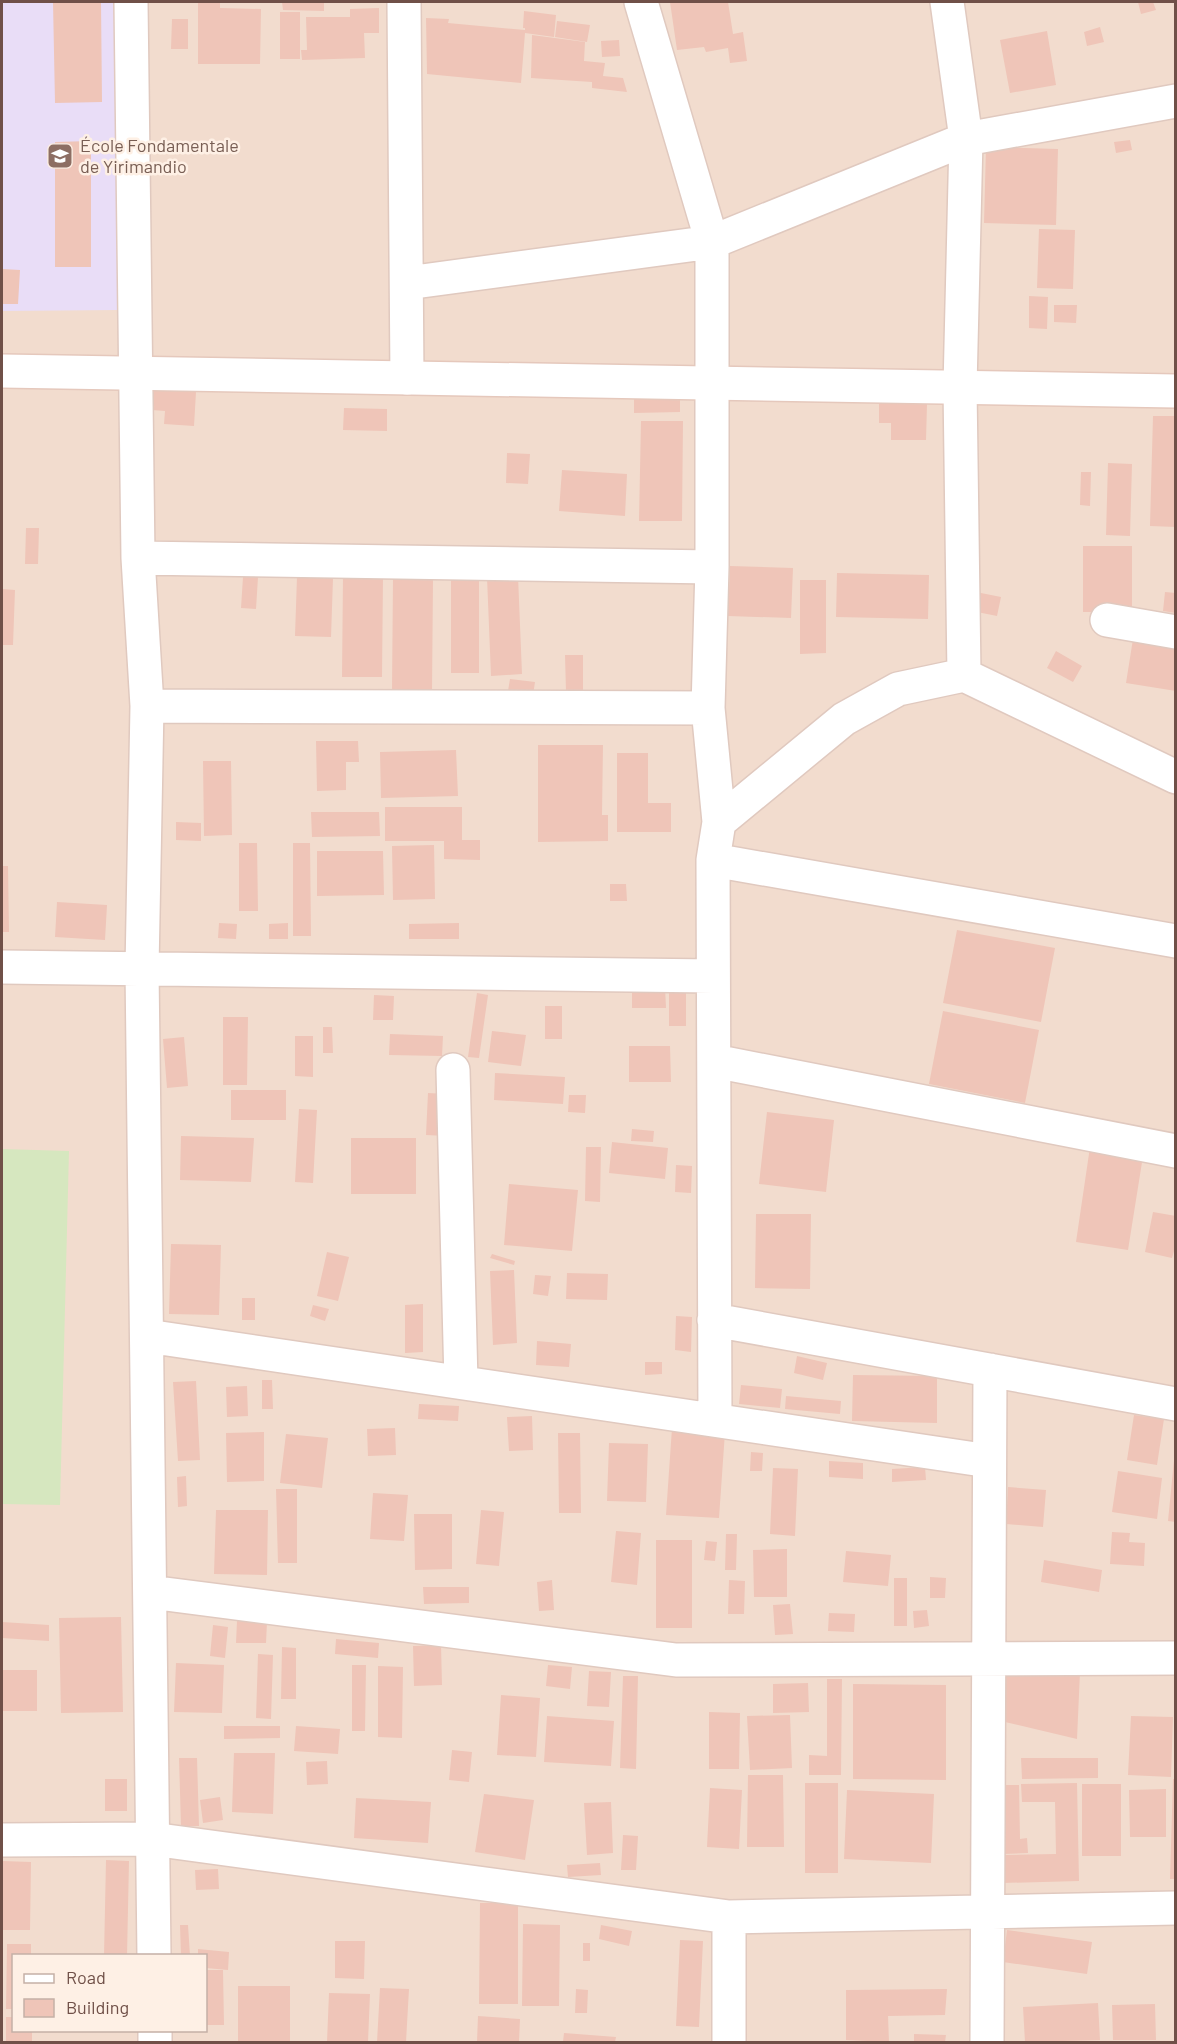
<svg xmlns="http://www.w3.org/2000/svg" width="1177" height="2044" viewBox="0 0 1177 2044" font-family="Barlow,sans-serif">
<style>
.residential{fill:#f2dcce;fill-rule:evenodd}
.education{fill:#e9ddf7}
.pitch{fill:#d6e7bf}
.building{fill:#efc5b8}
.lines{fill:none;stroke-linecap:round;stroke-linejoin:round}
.street-casing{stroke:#e0c9bf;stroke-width:36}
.secondary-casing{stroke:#e5c8bc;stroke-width:36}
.street{stroke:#fff;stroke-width:33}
.secondary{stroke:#fff;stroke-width:33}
.labels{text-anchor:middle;stroke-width:5;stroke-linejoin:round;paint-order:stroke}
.education-label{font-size:18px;fill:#785e54;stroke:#fef0e5;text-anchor:start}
</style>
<rect width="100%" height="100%" fill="#fbecdf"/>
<!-- residential -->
<path class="residential" d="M2,2H1175V2042H2ZM14,1956H206V2030H14Z"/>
<!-- education -->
<path class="education" d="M2,2H117L119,310L2,311Z"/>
<!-- pitch -->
<path class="pitch" d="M2,1149L69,1151L60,1505L2,1504Z"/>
<!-- building -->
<path class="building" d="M53,2H101L102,102L55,103Z
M198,2H220V8L261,9L260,64H198Z
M282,2H324V11L283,10Z
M670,2H728L733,34L743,32L747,61L730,63L728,48L706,52L704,47L677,50Z
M1138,2H1153L1156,10L1141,14Z
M379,8V33H364L365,58L302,60L301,50H307L306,17H350V9Z
M524,11L556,15L554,37L525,33L521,83L427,74L426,18L449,19L448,23L525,30V28H523Z
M280,12H300V59H280Z
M172,19H188V49H171Z
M557,21L590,25L587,42L555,37Z
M1100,27L1104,42L1087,46L1084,32Z
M1047,31L1056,85L1010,93L1000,40Z
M532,35L585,42L584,61L605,63L603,76L623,78L627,92L592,88V82L531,78Z
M619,40L620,56L602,57L601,41Z
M1130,140L1132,150L1116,153L1114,142Z
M91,141V267H55V142Z
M986,147L1058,149L1056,225L984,223Z
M1039,229L1075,230L1073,289L1037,288Z
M2,269L20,270L18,304H2Z
M1029,296L1048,297L1047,329L1029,328Z
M1054,305H1077L1076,323L1054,322Z
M154,389L196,392L194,426L164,424L165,411L152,410Z
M680,398V412L634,413V399Z
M879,403L927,404L926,440H891V423H879Z
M344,408L387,409V431L343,430Z
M1153,416H1176V527L1150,526Z
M641,421H683L682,521H639Z
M507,453L530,454L528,484L506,483Z
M1108,463L1132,464L1130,536L1106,535Z
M562,470L627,474L625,516L559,511Z
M1081,472H1091L1090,506L1080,505Z
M26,528H39L38,564H25Z
M1083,546H1132V612H1083Z
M730,566L793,568L791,618L728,616Z
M837,573L929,575L928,619L836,617Z
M343,576H383L382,677H342Z
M518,576L522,674L491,676L487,577Z
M243,577H258L256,609L241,608Z
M297,577L333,578L331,637L295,636Z
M393,579H433L432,691H392Z
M451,580H479V673H451Z
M800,580H826V653L800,654Z
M2,589L15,590L13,645H2Z
M976,592L1001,597L997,616L972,611Z
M1165,592L1176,593V613L1163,611Z
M1133,639L1176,647V691L1126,683Z
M1056,651L1082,666L1073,682L1047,668Z
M565,655H583V692H566Z
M510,679L535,682L533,695L508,691Z
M316,741H358L359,762H346V790L317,791Z
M538,745H603L602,815H608V841L538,842Z
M456,750L458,796L381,798L380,752Z
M617,753H648V803H671V832H617Z
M203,761H231L232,835L204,836Z
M385,807H462V840H480V860L444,859V841H385Z
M311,812H379L380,836L312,837Z
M176,822L201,823V841L176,840Z
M239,843H257L258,911H239Z
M293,843H310L311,936H293Z
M434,845L435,899L393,900L392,846Z
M317,851H383L384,895L317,896Z
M2,866H8L9,932H2Z
M610,884H626L627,901H610Z
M57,902L107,905L105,940L55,937Z
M219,923L237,924L236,939L218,938Z
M288,923V939H269V924Z
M459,923V939H409V924Z
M957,930L1055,948L1041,1022L943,1003Z
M669,986H686V1026H669Z
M632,987H665L666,1008H632Z
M477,993L488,995L479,1058L468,1057Z
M374,995L394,996L393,1020H373Z
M545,1006H562V1039H545Z
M943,1011L1039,1030L1025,1103L929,1084Z
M223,1017H248L247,1085H223Z
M323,1027H332L333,1053H323Z
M492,1031L526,1035L521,1066L488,1062Z
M390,1034L443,1036L442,1056L389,1055Z
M295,1036H313V1077L295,1076Z
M184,1037L188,1086L167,1088L163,1039Z
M629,1046H670L671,1082H629Z
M495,1073L565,1077L563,1104L494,1100Z
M231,1090H286V1120H231Z
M428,1093L448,1094L446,1136L426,1135Z
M569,1095H586L585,1113L568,1112Z
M299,1109L317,1110L313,1183L295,1182Z
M767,1112L834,1120L826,1192L759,1184Z
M632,1129L654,1131L653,1142L631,1141Z
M181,1136L254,1138L251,1182L180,1180Z
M351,1138H416V1194H351Z
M612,1142L668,1148L665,1179L609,1173Z
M586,1147H601L600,1202L585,1201Z
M1090,1147L1143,1156L1128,1250L1076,1242Z
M676,1165L692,1166L691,1193L675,1192Z
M509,1184L578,1190L572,1251L504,1245Z
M1153,1212L1176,1216V1244L1172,1258L1145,1252Z
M756,1214H811L810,1289L755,1288Z
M171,1244L221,1245L219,1315L169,1314Z
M327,1252L349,1257L338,1301L317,1296Z
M492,1254L515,1261L514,1265L490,1258Z
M514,1270L517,1343L493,1345L490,1271Z
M567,1273L608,1274L607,1300L566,1299Z
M535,1275L551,1276L548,1296L533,1294Z
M242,1298H255V1320H242Z
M423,1304V1352L405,1353V1305Z
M313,1305L329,1309L325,1321L310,1316Z
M676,1316L692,1317L691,1352L675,1350Z
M537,1341L571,1344L569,1367L536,1365Z
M797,1356L827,1363L823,1380L794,1373Z
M645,1362H662V1374L645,1375Z
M853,1375L937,1376V1423L852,1421Z
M262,1380H272L273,1409H262Z
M196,1381L200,1460L178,1461L173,1382Z
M741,1385L782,1389L780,1408L739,1404Z
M247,1386L248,1416L227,1417L226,1387Z
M786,1396L841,1401L840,1414L785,1409Z
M419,1404L459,1406L458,1421L418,1419Z
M1134,1415L1164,1419L1157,1465L1127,1460Z
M532,1416L533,1450L509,1451L507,1417Z
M395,1428L396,1455L368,1456L367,1429Z
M672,1428L725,1432L719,1518L666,1515Z
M264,1432V1481L227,1482L226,1433Z
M558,1433H580L581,1513H559Z
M286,1434L328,1438L322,1488L280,1483Z
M609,1443L648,1444L646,1502L607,1501Z
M751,1452L763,1453L762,1471H750Z
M1174,1460H1176V1522L1168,1521Z
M829,1461L863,1463V1479L829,1477Z
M925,1467L926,1480L892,1482V1469Z
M773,1468L798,1469L795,1536L770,1534Z
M1118,1471L1162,1478L1157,1519L1112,1512Z
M186,1476L187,1506L178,1507L177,1477Z
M1008,1487L1046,1490L1043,1527L1006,1524Z
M276,1489H297V1563H278Z
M373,1493L408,1495L404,1541L370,1539Z
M216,1510H268L267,1575L214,1574Z
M481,1510L504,1512L499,1566L476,1564Z
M414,1514H452V1569L415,1570Z
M616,1531L641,1533L637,1585L611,1582Z
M1112,1532L1130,1533L1129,1542L1145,1543L1144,1566L1110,1564Z
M726,1534H737L736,1570H725Z
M656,1540H692V1628H656Z
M706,1541L717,1542L715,1561L704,1560Z
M787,1549V1597H754L753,1550Z
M846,1551L891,1555L888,1586L843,1582Z
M1044,1560L1102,1570L1099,1592L1041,1582Z
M930,1577L946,1578L945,1598H930Z
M894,1578H907V1626H894Z
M552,1580L554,1610L539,1611L537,1582Z
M729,1580L745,1581L744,1614H728Z
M423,1587H469V1603L424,1604Z
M790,1604L793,1634L775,1635L773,1605Z
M927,1610L929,1626L914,1628L913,1611Z
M829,1613L855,1614L854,1632L828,1631Z
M121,1617L123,1712L61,1713L59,1618Z
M237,1621L267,1622L266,1643H236Z
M2,1622L49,1625V1641L2,1638Z
M213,1625L228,1627L225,1658L210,1656Z
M336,1639L379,1643L378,1658L335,1654Z
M441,1645L442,1685L414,1686L413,1646Z
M282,1647L296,1648V1699H281Z
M258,1654L273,1655L271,1719L256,1718Z
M176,1663L224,1665L222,1713L174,1712Z
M352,1665H366L365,1731H352Z
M548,1665L572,1667L570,1689L546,1686Z
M1006,1665L1080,1672L1077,1739L1005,1722Z
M378,1666L403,1667L402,1738L378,1737Z
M2,1670H37V1711H2Z
M589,1671L611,1672L609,1707L587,1706Z
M623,1676H638L636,1769L620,1768Z
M827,1679H842L841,1775H809V1755L827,1756Z
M808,1683L809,1712L773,1713V1684Z
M853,1684L946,1685V1780L853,1779Z
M501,1695L540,1698L536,1757L497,1755Z
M709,1712L740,1713L739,1769H709Z
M790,1715L792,1768L750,1770L747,1716Z
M547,1716L614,1721L611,1766L544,1762Z
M1131,1716L1173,1717L1171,1777L1128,1775Z
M224,1726H280V1738L224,1739Z
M296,1726L340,1729L338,1754L294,1751Z
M452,1750L472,1752L469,1782L449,1780Z
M234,1753H275L273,1814L232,1812Z
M179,1758H197L199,1826H181Z
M1021,1758H1098V1778L1022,1779Z
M327,1761L328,1784L307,1785L306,1762Z
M748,1775H783L784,1847H747Z
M105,1779H127V1811H105Z
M1173,1779H1176V1879H1170Z
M805,1783H838V1873H805Z
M1077,1783L1079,1881L1002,1883L1001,1855L1056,1854L1055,1802H1022L1021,1784Z
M1082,1784H1121V1856H1082Z
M1002,1785H1019L1020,1839L1027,1838L1028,1853L1003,1854Z
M710,1788L742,1790L739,1849L707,1847Z
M1166,1789V1837H1130L1129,1790Z
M847,1790L934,1794L931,1863L844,1859Z
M484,1794L534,1800L525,1860L475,1852Z
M220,1797L223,1820L203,1823L200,1800Z
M356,1798L431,1802L428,1843L354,1838Z
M611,1802L613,1853L587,1855L584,1803Z
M623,1835L638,1836L636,1870H621Z
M106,1860L129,1861L127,1956H104Z
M2,1861L31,1862L30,1930H2Z
M600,1863L601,1875L568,1877L567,1865Z
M218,1869L219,1889L196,1890L195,1870Z
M480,1903H518V2004H479Z
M523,1924L560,1925L559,2006H522Z
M180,1925H188L190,1956H181Z
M601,1925L632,1931L629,1946L599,1939Z
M1007,1930L1092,1942L1087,1974L1003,1962Z
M680,1940L703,1941L699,2027L676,2026Z
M335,1941H365L364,1979L335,1978Z
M583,1943H590V1961H583Z
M7,1944H31V1956H14V2009H6Z
M198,1949L229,1952L228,1970L206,1968V1956H198Z
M206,1970H223L224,2025H206Z
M238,1986H290V2042H238Z
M380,1988L409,1989L406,2042H377Z
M576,1989L588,1990L587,2013H575Z
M947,1989L945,2015L888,2016L889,2042L846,2040V1990Z
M329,1993L370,1994L368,2042H327Z
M1098,2003L1100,2040L1025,2042L1023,2007Z
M1155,2004L1156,2040H1113L1112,2005Z
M478,2016L520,2019L519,2042H477Z
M6,2017H14V2030H32V2042H6Z
M564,2033L616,2037L615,2042H563Z
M914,2034L946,2035L945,2042H914Z"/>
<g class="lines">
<!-- street casing -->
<g class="street-casing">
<path id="street" d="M131,2L138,558L147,706L142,969L154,1956
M404,2L407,378
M641,2L712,242V567L708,708L719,822L713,860L715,1420
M947,2L966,139L960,387L964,675
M407,283L712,242L966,139L1176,101
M138,558L712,567
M1107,620L1176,632
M147,706L708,708
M719,822L844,719L898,689L964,675L1176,777
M713,860L1176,941
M2,967L713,976
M714,1061L1176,1151
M453,1070L461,1382
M714,1320L1176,1404
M147,1336L989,1461
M150,1592L676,1660L1176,1658
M2,1840L152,1839L729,1917L1176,1908
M155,2030V2042
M729,2042V1917
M987,2042L990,1370"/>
</g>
<!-- secondary casing -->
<g class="secondary-casing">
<path id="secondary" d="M2,371L1176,391"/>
</g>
<!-- street -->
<use href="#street" class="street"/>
<!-- secondary -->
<use href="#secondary" class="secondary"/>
</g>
<!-- icons -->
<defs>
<g id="school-square" transform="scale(1.35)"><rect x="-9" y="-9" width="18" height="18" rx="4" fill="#8d6e63" stroke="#fef0e5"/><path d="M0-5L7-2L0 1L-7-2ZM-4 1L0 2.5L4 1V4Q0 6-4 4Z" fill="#fff"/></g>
</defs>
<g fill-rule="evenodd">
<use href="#school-square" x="60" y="156"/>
</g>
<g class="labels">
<!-- education labels -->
<g class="education-label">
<text x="80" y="152">École Fondamentale<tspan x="80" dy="21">de Yirimandio</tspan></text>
</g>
</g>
<!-- border -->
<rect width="1177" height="2044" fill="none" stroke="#705048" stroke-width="6"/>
<!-- legend -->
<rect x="12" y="1954" width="195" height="78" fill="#fef0e5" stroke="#c5b0a6" stroke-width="1.5"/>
<rect x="24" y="1974" width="30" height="9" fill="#ffffff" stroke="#c5b0a6" stroke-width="1.5"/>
<text x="66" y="1984" font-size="18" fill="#705048">Road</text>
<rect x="24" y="1999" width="30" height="18" fill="#efc5b8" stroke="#c5b0a6" stroke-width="1.5"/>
<text x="66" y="2014" font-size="18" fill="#705048">Building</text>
</svg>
